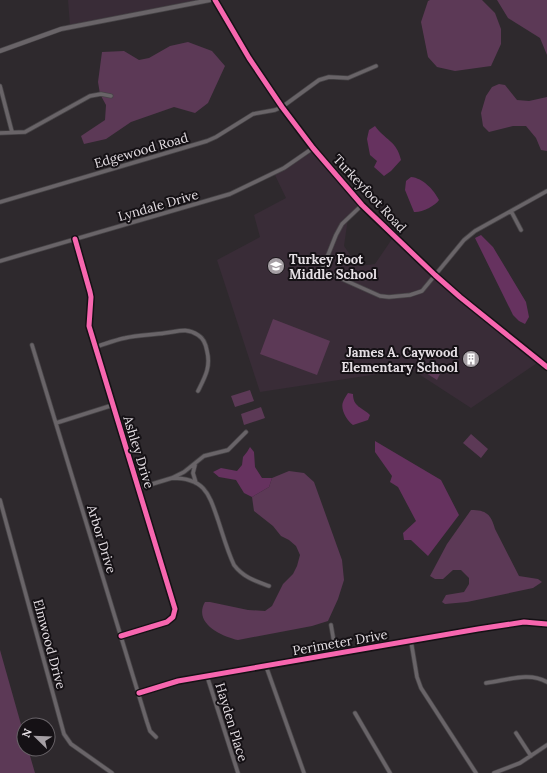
<svg xmlns="http://www.w3.org/2000/svg" width="547" height="773" viewBox="0 0 547 773" font-family="Lora,serif">
<style>
.built{fill:#392c37}
.green{fill:#5c3956}
.water{fill:#66325f}
.lines{fill:none;stroke-linecap:round;stroke-linejoin:round}
.minor-casing{stroke:#474447;stroke-width:5}
.tertiary-casing{stroke:#474447;stroke-width:5.5}
.secondary-casing{stroke:#474447;stroke-width:6}
.minor{stroke:#696468;stroke-width:3.5}
.tertiary{stroke:#696468;stroke-width:4}
.secondary{stroke:#696468;stroke-width:4.5}
.cycleway-casing{stroke:#151115;stroke-width:8}
.cycleway{stroke:#f766af;stroke-width:5}
.labels{text-anchor:middle;stroke-width:4;stroke-linejoin:round;paint-order:stroke}
.street-label{font-size:13px;fill:#e5dfe4;stroke:#151115}
.poi-label{font-size:13px;font-weight:bold;fill:#e5dfe4;stroke:#151115;text-anchor:start}
</style>
<rect width="100%" height="100%" fill="#2e292d"/>
<!-- built -->
<path class="built" d="M68,0H210L70,26Z
M313,148L362,205L348,218L344,246L358,266L375,264L394,236L435,275L540,361L471,408L411,369L260,392L217,260L260,237L254,215L286,198L274,173Z"/>
<!-- green -->
<path class="green" d="M430,0H482L495,13L501,29V44L491,66L455,71L437,67L428,57L421,22L428,1Z
M497,0H547V55L540,38L508,18Z
M188,42L212,51L225,66L208,103L195,113L174,107L131,122L106,139L84,144L81,136L105,120L106,105L100,94L98,82L102,52L124,51L139,60L149,58L170,46Z
M499,84L505,85L517,100L529,101L547,97V151L541,150L536,138L526,126H513L489,132L483,126L481,113L486,96L492,87Z
M273,319L330,341L317,375L260,354Z
M429,366H433L441,372L437,380L426,373Z
M250,390L254,401L235,407L231,396Z
M261,407L265,418L244,425L241,414Z
M471,434L488,449L481,458L463,443Z
M289,471L304,473L314,482L342,560L344,580L338,599L328,621L312,626L238,640C221,636 193,623 205,602H210L248,610L265,611L272,606L283,584L293,574L297,566L300,555L296,546L289,540L281,536L273,526L254,511L252,497L269,487L272,478Z
M471,510C486,510 491,514 495,529L519,576L538,579L542,582L533,588L467,602L445,604L442,602L446,595L464,592L469,584V578L461,570H453L443,579H435L430,576L447,544Z
M0,650L24,735V749H28L35,773H0Z"/>
<!-- water -->
<path class="water" d="M375,126C385,140 397,141 401,160L391,171L384,176L374,167L377,161L370,155L367,139L369,130Z
M411,177C423,178 434,190 439,200C435,206 421,213 414,212L405,190L406,181Z
M481,235L493,247L526,302L529,317L525,324L519,321L513,315L475,238Z
M348,393L353,394C353,407 362,407 370,415L368,420L353,425C347,421 340,409 343,402C344,399 346,396 348,393Z
M375,441L441,480L459,515L428,556L411,540H404L403,533L416,521L398,487L390,482L392,476L375,452Z
M250,447L254,452L255,467L262,478H272L269,487L252,497L244,493L236,480L219,477L213,472L221,468L237,471L242,465L243,457L247,452Z"/>
<g class="lines">
<!-- minor casing -->
<g class="minor-casing">
<path id="minor" d="M0,86L12,132
M0,133L25,132L90,96L101,94L111,96
M0,202L207,141L216,137L253,114L275,110L282,107L319,80L329,77L348,78L376,66
M362,205L342,224L336,235L322,270L380,296L389,297L410,295L422,291L464,240L475,231L547,191
M511,211L521,230
M75,239L90,292L91,297L89,326L175,609L173,617L167,622L121,636
M0,261L230,194L284,168L313,148
M32,345L147,722L150,731L156,737
M95,347C105,344 115,340 125,338C138,335 152,335 165,333C177,332 186,327 198,335C203,338 206,345 207,351C211,367 205,377 198,391
M56,423L113,405
M195,465L193,473L196,483
M172,478C205,478 209,494 218,520C223,535 227,550 234,565C243,577 255,581 269,586
M139,488L172,478L184,472L204,456L228,450L246,432
M0,500L64,734L71,744L112,773
M331,625L336,654
M411,641L417,677L421,688L476,773
M266,666L304,773
M207,676L238,773
M486,683C505,681 529,671 547,682
M139,693L178,681L478,629L524,622L547,624
M355,713L390,773
M516,733L531,756
M494,773L520,763L547,745"/>
</g>
<!-- tertiary casing -->
<g class="tertiary-casing">
<path id="tertiary" d="M0,51L61,29L210,0"/>
</g>
<!-- secondary casing -->
<g class="secondary-casing">
<path id="secondary" d="M215,0L249,58L282,107L313,148L362,205L435,275L460,297L547,367"/>
</g>
<!-- minor -->
<use href="#minor" class="minor"/>
<!-- tertiary -->
<use href="#tertiary" class="tertiary"/>
<!-- secondary -->
<use href="#secondary" class="secondary"/>
<!-- cycleway casing -->
<g class="cycleway-casing">
<path id="cycleway" d="M215,0L249,58L282,107L313,148L362,205L435,275L460,297L547,367
M75,239L90,292L91,297L89,326L175,609L173,617L167,622L121,636
M139,693L178,681L478,629L524,622L547,624"/>
</g>
<!-- cycleway -->
<use href="#cycleway" class="cycleway"/>
</g>
<!-- icons -->
<defs>
<g id="school-disc" transform="scale(0.9)"><circle r="9.5" fill="#a59fa4" stroke="#151115"/><path d="M0-5L7-2L0 1L-7-2ZM-4 1L0 2.5L4 1V4Q0 6-4 4Z" fill="#fff"/></g>
<g id="building-disc" transform="scale(0.9)"><circle r="9.5" fill="#a59fa4" stroke="#151115"/><path d="M-4-6H4V6H1V3H-1V6H-4ZM-2.5-4.3h1.7v1.8h-1.7ZM.8-4.3h1.7v1.8H.8ZM-2.5-1h1.7V.8h-1.7ZM.8-1h1.7V.8H.8Z" fill="#fff"/></g>
</defs>
<g fill-rule="evenodd">
<use href="#school-disc" x="276" y="266"/>
<use href="#building-disc" x="471" y="359"/>
</g>
<g class="labels">
<!-- street labels -->
<g class="street-label">
<text transform="translate(141 150) rotate(-16)" y="5">Edgewood Road</text>
<text transform="translate(370 193) rotate(47)" y="5">Turkeyfoot Road</text>
<text transform="translate(158 205) rotate(-16)" y="5">Lyndale Drive</text>
<text transform="translate(139 452) rotate(73)" y="5">Ashley Drive</text>
<text transform="translate(102 539) rotate(73)" y="5">Arbor Drive</text>
<text transform="translate(340 642) rotate(-10)" y="5">Perimeter Drive</text>
<text transform="translate(50 644) rotate(75)" y="5">Elmwood Drive</text>
<text transform="translate(232 722) rotate(73)" y="5">Hayden Place</text>
</g>
<!-- poi labels -->
<g class="poi-label">
<text x="289" y="264">Turkey Foot<tspan x="289" dy="15">Middle School</tspan></text>
<text x="458" y="357" text-anchor="end">James A. Caywood<tspan x="458" dy="15">Elementary School</tspan></text>
</g>
</g>
<!-- north arrow -->
<g transform="translate(36 737) rotate(293)"><circle r="19" fill="#151115" stroke="#686368"/>
<path d="M0-3L7 15L0 10L-7 15Z" fill="#a59fa4"/>
<text y="-6" font-size="11" font-weight="bold" text-anchor="middle" fill="#e5dfe4">N</text>
</g>
</svg>
